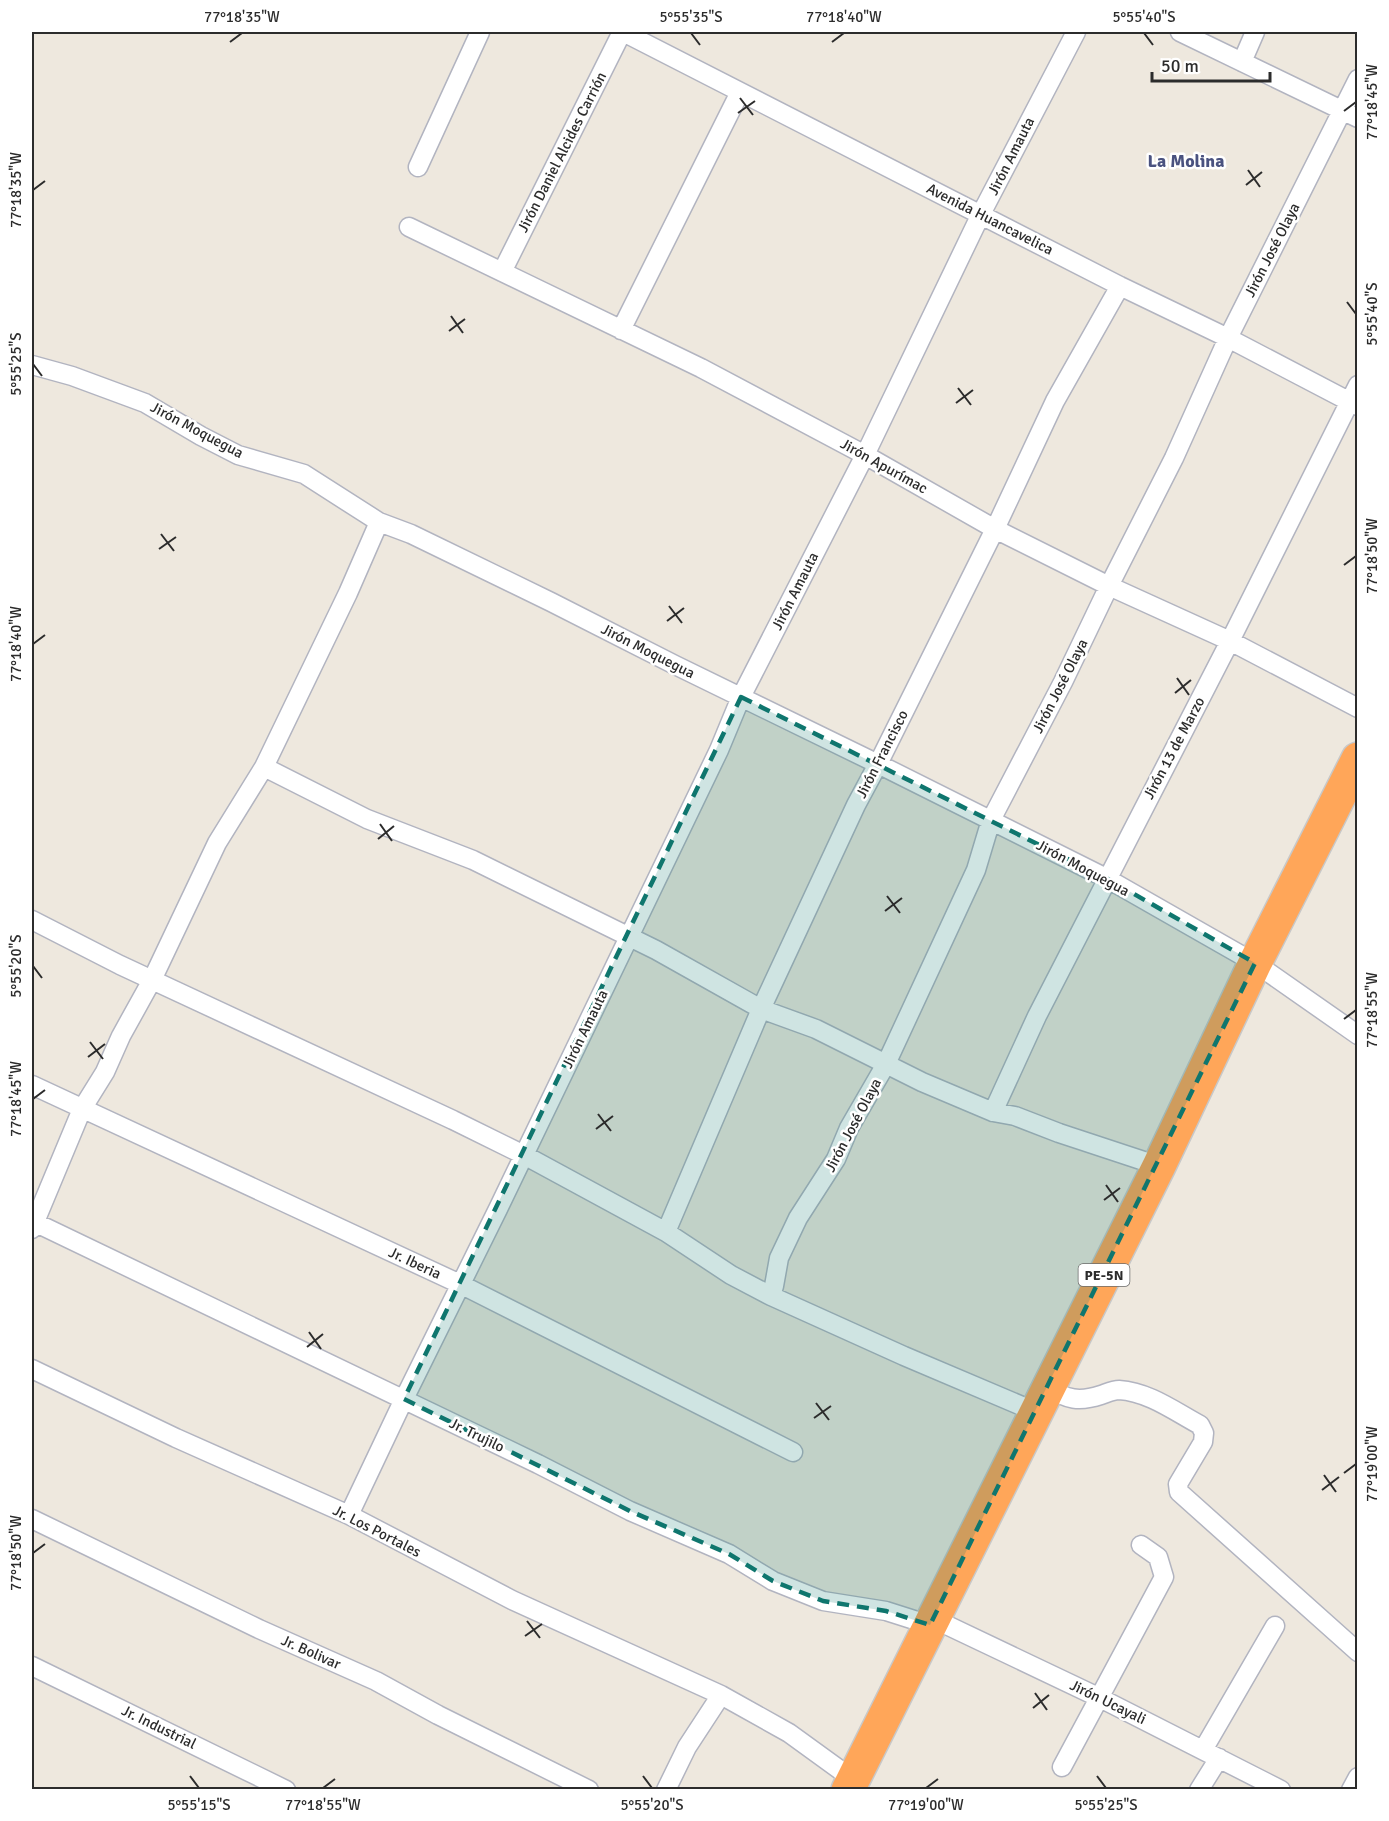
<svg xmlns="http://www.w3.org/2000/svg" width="1389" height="1821" viewBox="0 0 1389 1821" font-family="Signika,sans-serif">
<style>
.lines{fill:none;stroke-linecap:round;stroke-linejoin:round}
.street-casing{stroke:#b2b4c0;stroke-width:21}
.highway-casing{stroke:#c8c8c8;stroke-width:36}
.street{stroke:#fff;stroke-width:18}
.highway{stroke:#ffa659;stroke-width:33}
.marked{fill:#0f766e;fill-opacity:0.2;stroke:#0f766e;stroke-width:4.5;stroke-dasharray:12 8;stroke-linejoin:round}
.ticks{fill:none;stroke:#2c2c2c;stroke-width:2}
.labels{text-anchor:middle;stroke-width:5;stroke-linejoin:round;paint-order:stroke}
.shield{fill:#fff;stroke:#6b6b6b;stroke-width:1.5}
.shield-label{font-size:14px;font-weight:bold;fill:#2c2c2c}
.street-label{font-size:15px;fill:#2c2c2c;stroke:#fff}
.quarter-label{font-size:18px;font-weight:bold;fill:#4a527f;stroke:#fff}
.neatline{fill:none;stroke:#2c2c2c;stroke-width:2}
.ticks-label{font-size:15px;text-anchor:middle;fill:#2c2c2c}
</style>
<rect width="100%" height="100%" fill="#eee8de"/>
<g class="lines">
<!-- street casing -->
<g class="street-casing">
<path id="street" d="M623,32L1120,286L1228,338L1358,406
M1180,32L1358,118
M1242,62L1255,32
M418,167L480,32
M409,227L701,368L865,455L995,529L1109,586L1230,641L1358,708
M502,272L622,32
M621,330L740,92
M32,365L72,376L145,403L201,436L238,455L304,474L379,522L411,534L551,602L675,665L878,764L1106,878L1255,963L1358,1035
M379,522L348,593L264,767L367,819L473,860L656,950L761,1009L816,1029L922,1082L993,1112L1015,1116L1059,1133L1159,1166
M32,920L120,965L453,1120L524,1155L666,1232L731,1275L771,1296L904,1356L1036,1412
M32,1085L460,1284L793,1452
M993,1112L1037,1016L1230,641L1358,385
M32,1221L538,1464L630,1511L729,1554L773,1581L823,1601L886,1611L930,1625
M32,1229L82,1109L105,1072L121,1036L152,980L217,843L264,767
M666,1232L761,1009L856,805L878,764L995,529L1055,401L1120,286
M771,1296L774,1286L779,1258L798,1218L836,1159L849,1128L886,1064L976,870L991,820L1063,682L1109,586L1174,458L1228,338L1358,79
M32,1369L176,1438L349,1515L512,1600L721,1695L789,1733L858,1783
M1048,1387C1066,1400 1080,1402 1101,1395C1107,1393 1113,1390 1119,1390C1149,1392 1174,1411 1200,1425L1204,1433L1203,1442L1178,1484L1179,1492L1358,1652
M349,1515L404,1399L498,1209L719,750L741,697L865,455L981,214L1076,32
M32,1519L259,1629L376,1681L438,1715L589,1790
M934,1619L1100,1698L1281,1790
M32,1666L286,1790
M1203,1750L1275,1626
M1062,1767L1164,1577L1158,1557L1141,1545
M666,1790L687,1747L721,1695
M1199,1790L1219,1758
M1351,1790L1358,1777"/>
</g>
<!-- highway casing -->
<g class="highway-casing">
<path id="highway" d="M848,1790L1159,1166L1255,963L1358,759"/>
</g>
<!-- street -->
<use href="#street" class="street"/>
<!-- highway -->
<use href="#highway" class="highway"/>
</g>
<!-- marked area -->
<path class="marked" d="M741,697L1106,878L1255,963L930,1625L886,1611L823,1601L773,1581L729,1554L630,1511L404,1399Z"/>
<!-- ticks -->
<path class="ticks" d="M691,33L700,45M1144,33L1153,45M230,42L242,33M832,42L844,33M740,98L753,115M1344,111L1356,102M738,113L755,101M1248,170L1260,187M1246,185L1262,172M33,190L45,181M1347,302L1356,314M451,316L463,333M449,331L465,319M33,364L42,376M958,388L971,405M956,403L973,390M161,534L174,551M159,549L176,537M1344,565L1356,556M669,606L682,623M667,621L684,608M33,644L45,635M1177,678L1189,695M1175,693L1191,680M380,824L392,841M378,839L394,826M887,896L900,913M885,911L902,898M33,966L42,978M1344,1019L1356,1010M90,1042L103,1059M88,1057L105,1044M33,1099L45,1090M598,1114L611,1131M596,1129L613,1116M1106,1185L1118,1202M1104,1200L1120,1188M309,1332L321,1349M307,1347L323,1334M816,1403L829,1420M814,1418L831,1406M1344,1473L1356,1464M1324,1475L1336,1492M1322,1490L1339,1477M33,1553L45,1544M527,1621L540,1638M525,1636L542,1624M1035,1693L1047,1710M1033,1708L1049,1695M190,1776L199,1788M643,1776L652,1788M1097,1776L1106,1788M323,1788L335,1779M926,1788L938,1779"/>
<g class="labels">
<!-- shield labels -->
<rect class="shield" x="1078.5" y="1264" width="51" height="22" rx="4.5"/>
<g class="shield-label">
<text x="1104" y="1280">PE-5N</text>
</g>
<!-- street labels -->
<g class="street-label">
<text transform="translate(562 152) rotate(-63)" y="5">Jirón Daniel Alcides Carrión</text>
<text transform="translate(1011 156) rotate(-63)" y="5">Jirón Amauta</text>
<text transform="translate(990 219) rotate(27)" y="5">Avenida Huancavelica</text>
<text transform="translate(1272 250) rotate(-63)" y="5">Jirón José Olaya</text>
<text transform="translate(197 430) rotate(28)" y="5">Jirón Moquegua</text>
<text transform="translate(884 466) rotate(29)" y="5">Jirón Apurímac</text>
<text transform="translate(795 591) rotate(-63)" y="5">Jirón Amauta</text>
<text transform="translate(648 651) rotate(27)" y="5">Jirón Moquegua</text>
<text transform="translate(1060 686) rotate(-63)" y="5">Jirón José Olaya</text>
<text transform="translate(1174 748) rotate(-62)" y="5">Jirón 13 de Marzo</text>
<text transform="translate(882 754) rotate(-63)" y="5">Jirón Francisco</text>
<text transform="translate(1083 868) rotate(28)" y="5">Jirón Moquegua</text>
<text transform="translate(585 1029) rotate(-64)" y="5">Jirón Amauta</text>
<text transform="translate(853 1125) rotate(-62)" y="5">Jirón José Olaya</text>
<text transform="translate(415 1263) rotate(25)" y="5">Jr. Iberia</text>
<text transform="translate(477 1435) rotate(26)" y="5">Jr. Trujilo</text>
<text transform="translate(377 1531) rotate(27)" y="5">Jr. Los Portales</text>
<text transform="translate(311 1652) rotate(24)" y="5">Jr. Bolivar</text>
<text transform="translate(1108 1702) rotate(26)" y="5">Jirón Ucayali</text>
<text transform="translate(159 1727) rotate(26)" y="5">Jr. Industrial</text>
</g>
<!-- quarter labels -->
<g class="quarter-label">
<text x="1186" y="167">La Molina</text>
</g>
</g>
<!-- border -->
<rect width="1389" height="1821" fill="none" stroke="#ffffff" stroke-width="66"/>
<!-- scale -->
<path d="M1152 72v9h118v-9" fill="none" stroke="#2c2c2c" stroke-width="3"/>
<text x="1161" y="72" font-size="18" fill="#2c2c2c" stroke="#ffffff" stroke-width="4.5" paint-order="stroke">50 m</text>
<rect x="33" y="33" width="1323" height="1755" class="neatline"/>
<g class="ticks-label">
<text x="242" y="22">77°18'35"W</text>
<text x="691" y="22">5°55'35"S</text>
<text x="844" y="22">77°18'40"W</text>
<text x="1144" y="22">5°55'40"S</text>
<text transform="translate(1372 102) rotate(-90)" y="5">77°18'45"W</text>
<text transform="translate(16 190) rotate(-90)" y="5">77°18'35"W</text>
<text transform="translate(1372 314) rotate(-90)" y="5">5°55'40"S</text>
<text transform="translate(16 364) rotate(-90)" y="5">5°55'25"S</text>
<text transform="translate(1372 556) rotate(-90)" y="5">77°18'50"W</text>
<text transform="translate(16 644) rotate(-90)" y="5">77°18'40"W</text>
<text transform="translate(16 966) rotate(-90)" y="5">5°55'20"S</text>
<text transform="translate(1372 1010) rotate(-90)" y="5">77°18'55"W</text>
<text transform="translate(16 1099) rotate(-90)" y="5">77°18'45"W</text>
<text transform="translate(1372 1464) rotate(-90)" y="5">77°19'00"W</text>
<text transform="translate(16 1553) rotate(-90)" y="5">77°18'50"W</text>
<text x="199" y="1810">5°55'15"S</text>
<text x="323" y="1810">77°18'55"W</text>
<text x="652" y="1810">5°55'20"S</text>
<text x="926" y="1810">77°19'00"W</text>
<text x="1106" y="1810">5°55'25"S</text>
</g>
</svg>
